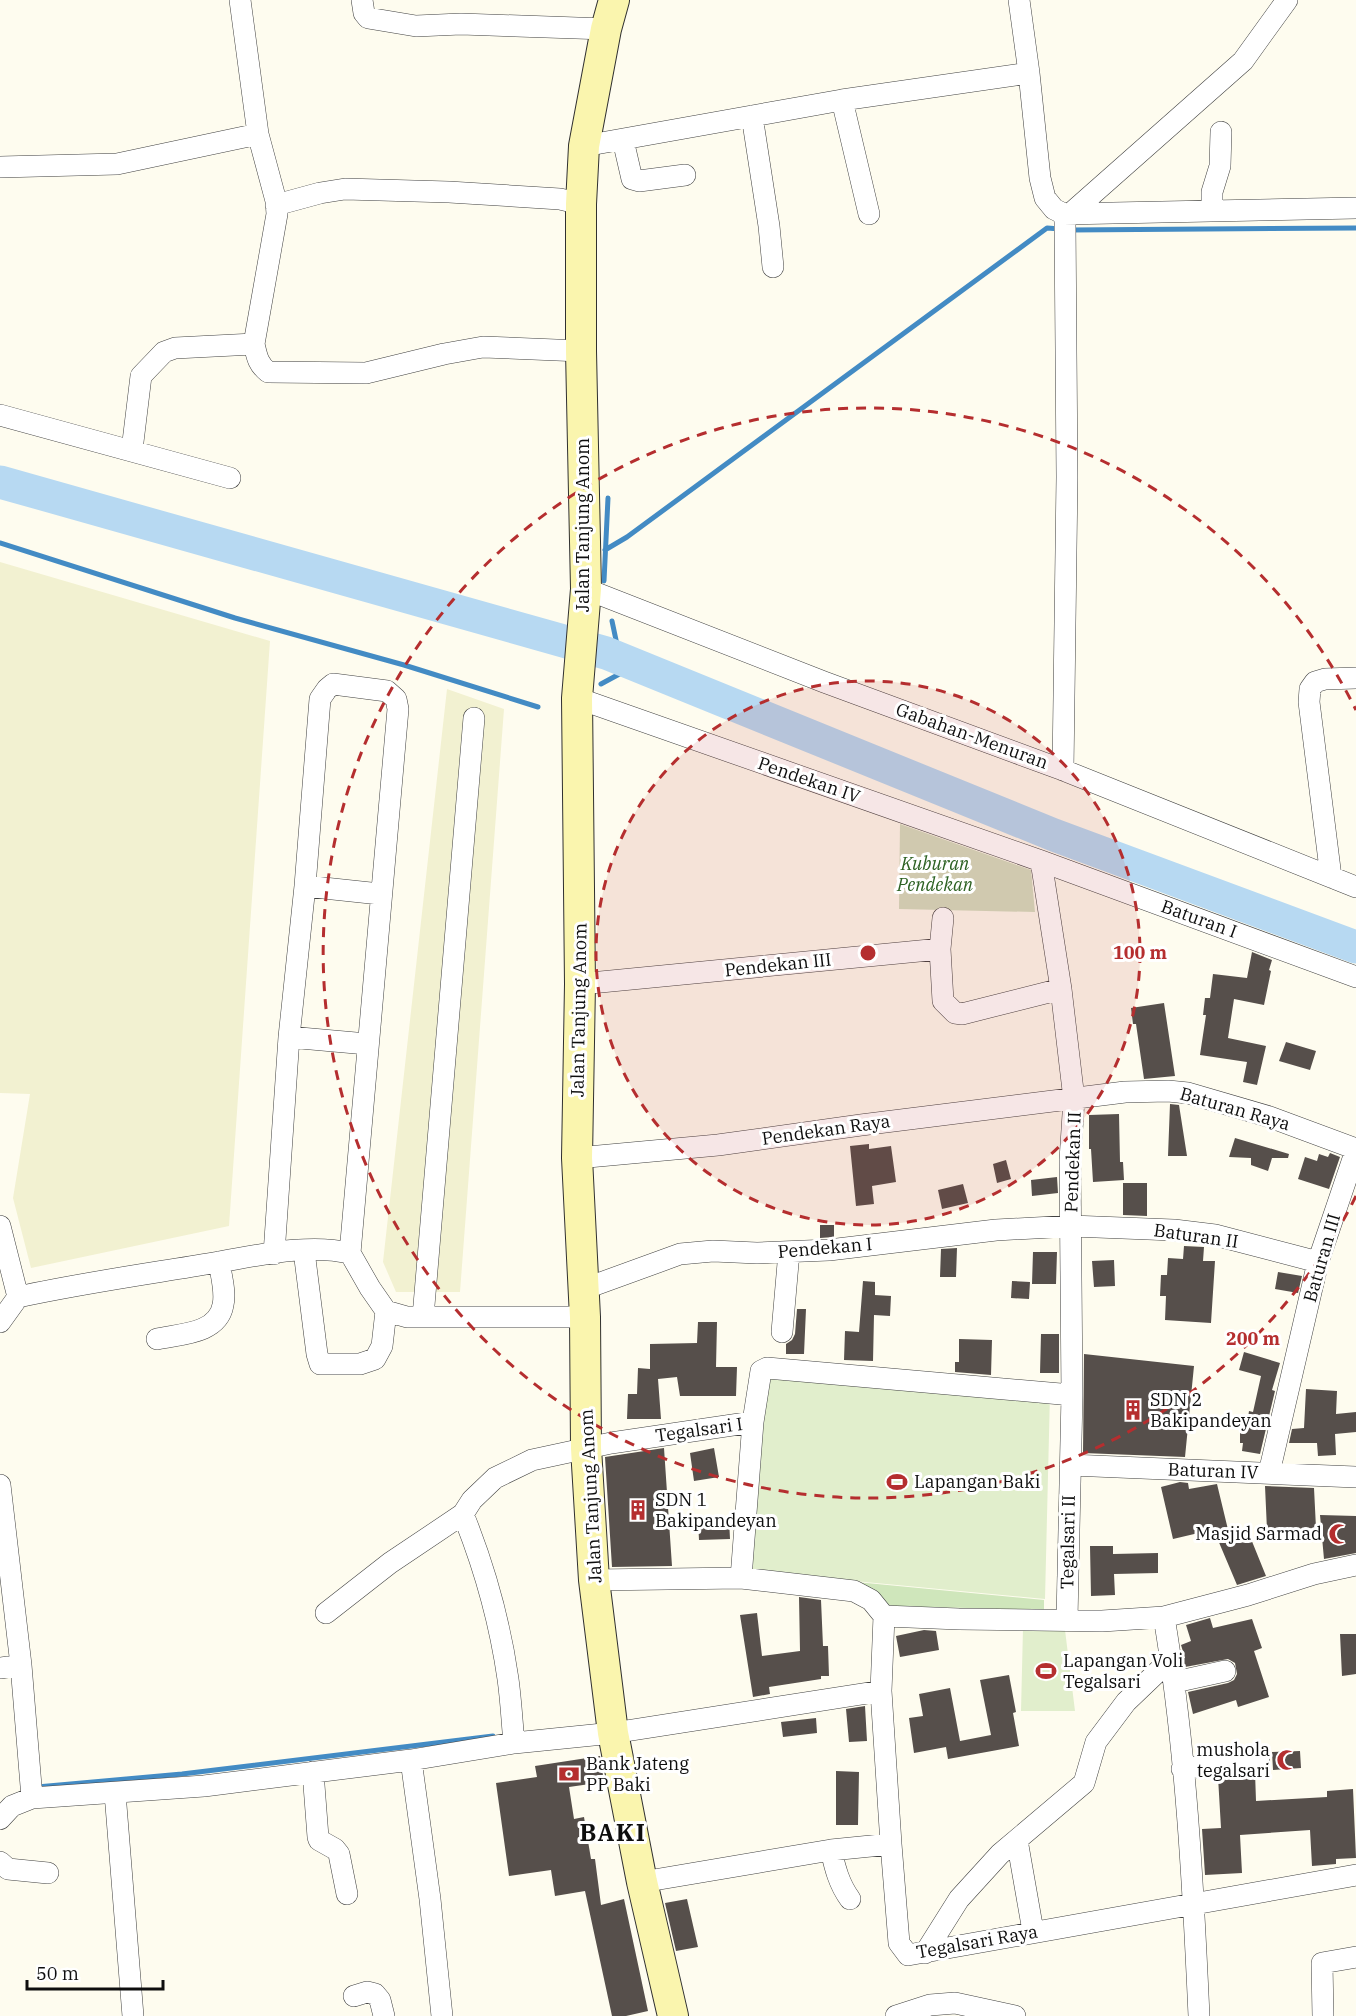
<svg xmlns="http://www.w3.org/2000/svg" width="1356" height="2016" viewBox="0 0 1356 2016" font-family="'IBM Plex Serif',serif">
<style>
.farmland{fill:#f2f1d1}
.green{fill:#cfe6bb}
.cemetery{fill:#d4dfc1}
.pitch{fill:#e1eecc}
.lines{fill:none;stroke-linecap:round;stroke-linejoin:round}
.stream{stroke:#438bc4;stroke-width:5}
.river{stroke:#b7d9f2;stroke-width:33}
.building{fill:#564f4b}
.minor-casing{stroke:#414141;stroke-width:22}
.secondary-casing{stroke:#303030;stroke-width:32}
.minor{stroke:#fff;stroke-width:21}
.secondary{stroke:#faf5ae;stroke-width:30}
.ring{fill:none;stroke:#b52e2f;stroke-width:3;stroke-dasharray:10 8}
.labels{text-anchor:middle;stroke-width:6;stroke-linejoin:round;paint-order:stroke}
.street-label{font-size:18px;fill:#0e0e0e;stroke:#fff}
.park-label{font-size:18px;font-style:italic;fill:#2c6122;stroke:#fff}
.poi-label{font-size:18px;fill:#0e0e0e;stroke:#fff;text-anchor:start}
.district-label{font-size:24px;font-weight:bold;letter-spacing:1.5px;fill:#0e0e0e;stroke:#fff}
.centre{fill:#b52e2f;stroke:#fff;stroke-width:3}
.ring-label{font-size:18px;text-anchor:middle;font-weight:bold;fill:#b52e2f;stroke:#fff;stroke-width:6;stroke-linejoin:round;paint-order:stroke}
</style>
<rect width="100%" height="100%" fill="#fefcef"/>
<!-- farmland -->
<path class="farmland" d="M0,562L270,641L229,1226L31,1268L13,1198L30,1094L0,1093Z
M447,689L504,709L460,1292H396L383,1262Z"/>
<!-- green -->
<path class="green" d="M856,1582L1044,1600V1610L887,1606Z"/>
<!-- cemetery -->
<path class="cemetery" d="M900,824L1031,870L1035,912L899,909Z"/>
<!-- pitch -->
<path class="pitch" d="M753,1376L1050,1394L1045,1599L739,1570Z
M1023,1628L1065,1630L1075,1711H1021Z"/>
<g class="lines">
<!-- stream -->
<path class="stream" d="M1070,230L1356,228
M0,543L235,618L404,665L538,707
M605,550L627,537L1047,228L1060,229
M604,581L608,498
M612,621L620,659
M601,684L636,665
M37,1787L182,1774L493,1736"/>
<!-- river -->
<path class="river" d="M0,482L606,653L1054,835L1356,947"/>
</g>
<!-- building -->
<path class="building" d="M1252,952L1272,960L1269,970L1271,971L1264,1005L1234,999L1228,1038L1266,1046L1257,1085L1243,1082L1247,1062L1200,1055L1206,1015H1203L1205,998H1210L1213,974L1247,978Z
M1164,1003L1175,1076L1144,1079L1136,1024H1133L1131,1008Z
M1286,1042L1316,1051L1310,1070L1279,1061Z
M1170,1104L1179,1105L1187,1156H1168Z
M1119,1114L1120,1162H1123L1124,1180L1093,1182L1091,1149H1089V1115Z
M1235,1138L1289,1154L1288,1158H1272L1268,1171L1251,1165V1158L1229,1157Z
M869,1144V1149L891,1146L896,1182L872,1186L874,1204L856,1206L850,1146Z
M1330,1153L1340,1157L1329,1189L1298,1179L1305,1157L1317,1161L1319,1154L1328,1157Z
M1006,1160L1011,1179L997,1183L993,1164Z
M1057,1177L1058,1193L1032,1196L1031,1180Z
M1123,1183H1147V1216L1123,1215Z
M963,1184L968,1203L942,1209L938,1190Z
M820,1225H834V1237L820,1238Z
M1184,1246L1204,1247L1203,1261H1215L1211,1323L1165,1320L1166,1296H1160L1161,1275H1167L1168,1258L1183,1259Z
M957,1248L956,1277H940L941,1249Z
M1033,1252H1057L1056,1284H1032Z
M1114,1260L1115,1286L1094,1287L1092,1261Z
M1278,1272L1302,1276L1298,1293L1275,1289Z
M863,1281L875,1282V1295L891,1296L890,1316L874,1315L873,1361L844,1360L845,1331L859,1332Z
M1012,1281L1030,1282L1029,1299L1011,1298Z
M797,1309H806L804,1354H786V1344L792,1340L795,1334Z
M698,1322H717L716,1367H737L736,1396H680L677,1377L658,1379L661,1419H627L628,1394H637L638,1368L650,1369V1344L697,1343Z
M1041,1334H1059V1373H1040Z
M959,1339L992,1340L991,1375L955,1372V1362H959Z
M1244,1352L1280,1363L1272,1390L1275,1391L1260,1454L1242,1451L1243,1443H1240V1431H1246L1249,1411L1253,1412L1261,1376L1239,1370Z
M1084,1354L1194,1366L1185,1457L1083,1453Z
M1306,1389L1337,1391L1336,1414L1356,1412V1432L1335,1434L1336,1455L1318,1456L1317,1443H1289L1292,1429L1304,1428Z
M664,1448L672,1566L612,1567L605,1457Z
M714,1448L719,1477L694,1481L690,1453Z
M1180,1482L1188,1483L1189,1489L1217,1484L1231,1542L1249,1534L1266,1576L1237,1585L1215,1533L1207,1535V1531L1173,1539L1161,1487Z
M1265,1486L1314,1488L1316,1528L1267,1530Z
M1320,1515L1356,1516V1553L1324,1559Z
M729,1519L730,1539L699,1540L698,1520Z
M1090,1546H1113V1554L1158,1553V1573L1114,1574L1115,1595L1091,1596Z
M799,1597L821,1600L823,1646H828L829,1676H821V1679L769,1687L770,1694L753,1697L740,1615L757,1613L762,1656L800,1651Z
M1210,1618L1213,1628L1252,1619L1262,1648L1254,1651L1269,1697L1238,1707L1236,1700L1193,1714L1188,1692L1228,1683L1234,1680L1237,1674L1235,1663L1228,1659L1185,1667L1183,1658H1185L1181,1645L1191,1641L1186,1625Z
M924,1630L936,1631L939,1650L900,1657L896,1636Z
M1340,1634H1356V1674L1342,1676Z
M1009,1675L1016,1712L1013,1713L1019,1746L948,1759L946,1747L914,1753L909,1718L923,1716L919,1694L950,1688L960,1741L991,1735L980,1680Z
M865,1706L867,1741L849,1742L846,1709Z
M816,1718L817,1733L783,1737L781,1722Z
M1300,1751L1301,1768L1273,1770L1272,1752Z
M600,1756L604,1782L569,1787L574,1819L584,1817L591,1859H595L601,1905L624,1899L648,2011L626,2016H612L585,1891L555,1896L551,1870L509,1876L496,1783L537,1777L535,1766Z
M836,1771L859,1772L858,1825H836Z
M1255,1772L1256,1801L1327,1797V1791L1353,1789L1356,1858L1336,1859V1864L1312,1866L1310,1830L1240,1835L1242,1873L1205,1875L1202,1829L1221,1828L1218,1777Z
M687,1899L698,1947L676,1951L665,1903Z"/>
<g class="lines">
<!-- minor casing -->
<g class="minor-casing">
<path id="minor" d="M240,0L258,134L276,201L277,214L254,344C257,357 258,364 268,372L366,373L444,354L483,347L581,351
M362,0L364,13L368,18L416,26L461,24L606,29
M1019,0L1029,73L1040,178L1045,198L1054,209L1064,214L1065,222L1067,477L1063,770
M842,100L869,214
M752,116L769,226L773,267
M623,140L632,179L639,181L685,175
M584,146L842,100L1029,73
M0,167L117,164L258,134
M276,205L320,193L345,189L449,192L560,199L581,204
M1212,211V192L1220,166L1221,132
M1064,214L1356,208
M1070,214L1243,61L1287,0
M0,415L230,478
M132,450L141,376L164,352L175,348L254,344
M586,589L824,682L1063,770L1356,887
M577,698L1041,861L1356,977
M1041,861L1061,989L1074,1099L1070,1160L1072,1395L1067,1619
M1331,877L1309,702L1310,689L1315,682L1325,679L1356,678
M305,886L380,894
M940,949L943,918
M580,984L940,949L943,1001L955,1013L962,1014L1061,989
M289,1037L367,1044
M577,1158L718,1145L861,1125L1125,1092L1168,1091L1188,1093L1270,1117L1356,1149
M0,1226L18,1297
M304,1251L317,1354L320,1364H360L375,1359L382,1346L386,1311
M274,1254L289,1037L305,886L320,699L327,689L333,684L387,691L396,699L398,709L350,1253
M584,1289L680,1254L713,1251L757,1253L829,1250L996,1230L1071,1226L1174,1230L1215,1235L1318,1262
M423,1317L474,718
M0,1322L18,1297C82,1283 147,1274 213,1263C256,1256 306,1243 350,1253L370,1288L386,1311L407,1317H585
M782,1332L789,1252
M157,1339C180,1334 218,1334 223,1305C226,1292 221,1275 219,1262
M1070,1465L1356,1477
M1269,1473L1318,1262L1356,1150
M0,1485L21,1665L32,1798
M594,1580L741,1578
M326,1613L390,1563L463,1514
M884,1616L871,1600L854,1591L741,1578L753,1422L761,1371L767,1368L1072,1395
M1164,1617C1186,1748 1193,1883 1199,2016
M0,1668L21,1665
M1175,1682L1225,1671
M881,1691L891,1844
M514,1743C512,1722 511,1700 508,1679C500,1623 484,1566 463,1514L472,1500L495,1478L532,1460L611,1443L753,1422
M411,1760L430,1899L442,2016
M1182,1769L1259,1758
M313,1772L318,1837L319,1840L335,1849L339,1854L347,1894
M115,1793L133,2016
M0,1819L12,1806L32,1798L204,1786L411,1760L514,1743L613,1733L881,1691L884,1616L959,1619L1102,1621L1164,1617L1248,1595L1314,1574L1356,1565
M1017,1840L1033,1931
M831,1850C835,1868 839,1884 850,1899
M0,1862L8,1869L48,1873
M642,1882L831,1850L891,1844L899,1943L908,1955L1356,1875
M925,1953L959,1899L1000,1854L1084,1783L1096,1742L1126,1702L1171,1659
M354,1996L367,1992L375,1994L380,2000L384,2016
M896,2016L930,2005L955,2003L1015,2016
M1323,2016L1322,1963L1356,1957"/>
</g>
<!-- secondary casing -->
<g class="secondary-casing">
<path id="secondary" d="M614,0L606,29L584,146L581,204V351L586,589L577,698L580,984L577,1158L585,1317L586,1448L594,1580L613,1733L642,1882L673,2016"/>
</g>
<!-- minor -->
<use href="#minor" class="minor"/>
<!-- secondary -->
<use href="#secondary" class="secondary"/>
</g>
<!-- distance rings -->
<circle cx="868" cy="953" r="272" fill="#b52e2f" fill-opacity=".12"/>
<g class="ring">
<circle cx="868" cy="953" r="272"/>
<path d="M1356 1196A545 545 0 1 1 1356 710"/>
</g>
<!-- icons -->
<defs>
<g id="building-bare" transform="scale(1.62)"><path d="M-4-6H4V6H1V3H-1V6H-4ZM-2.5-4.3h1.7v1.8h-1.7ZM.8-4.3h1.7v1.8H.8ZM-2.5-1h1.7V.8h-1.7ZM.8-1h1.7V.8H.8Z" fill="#b52e2f" stroke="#fff" stroke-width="2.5" paint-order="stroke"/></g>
<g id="stadium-bare" transform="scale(1.62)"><path d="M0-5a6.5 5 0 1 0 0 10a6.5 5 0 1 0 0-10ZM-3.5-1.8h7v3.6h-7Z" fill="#b52e2f" stroke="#fff" stroke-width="2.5" paint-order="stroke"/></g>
<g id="mosque-bare" transform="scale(1.62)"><path d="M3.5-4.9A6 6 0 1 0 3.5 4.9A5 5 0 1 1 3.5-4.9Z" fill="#b52e2f" stroke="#fff" stroke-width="2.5" paint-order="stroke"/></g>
<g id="bank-bare" transform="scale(1.62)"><path d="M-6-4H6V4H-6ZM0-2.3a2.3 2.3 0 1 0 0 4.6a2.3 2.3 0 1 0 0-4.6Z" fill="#b52e2f" stroke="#fff" stroke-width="2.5" paint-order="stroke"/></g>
</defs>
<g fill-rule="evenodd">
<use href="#building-bare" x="1133" y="1410"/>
<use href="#stadium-bare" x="897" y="1482"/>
<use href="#building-bare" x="638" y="1510"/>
<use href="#mosque-bare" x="1339" y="1534"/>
<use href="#stadium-bare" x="1046" y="1671"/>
<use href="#mosque-bare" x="1287" y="1760"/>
<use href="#bank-bare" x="569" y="1774"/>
</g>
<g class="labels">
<!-- street labels -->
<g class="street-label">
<text transform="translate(583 525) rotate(-90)" y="6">Jalan Tanjung Anom</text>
<text transform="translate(972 736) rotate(20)" y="6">Gabahan-Menuran</text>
<text transform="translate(809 780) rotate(19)" y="6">Pendekan IV</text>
<text transform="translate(1199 919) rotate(20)" y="6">Baturan I</text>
<text transform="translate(778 965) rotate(-6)" y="6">Pendekan III</text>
<text transform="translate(579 1010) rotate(-89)" y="6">Jalan Tanjung Anom</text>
<text transform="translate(1235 1109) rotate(16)" y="6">Baturan Raya</text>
<text transform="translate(826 1130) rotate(-8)" y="6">Pendekan Raya</text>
<text transform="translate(1073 1162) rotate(-88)" y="6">Pendekan II</text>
<text transform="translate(1196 1236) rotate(8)" y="6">Baturan II</text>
<text transform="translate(825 1248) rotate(-5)" y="6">Pendekan I</text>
<text transform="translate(1322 1258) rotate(-74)" y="6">Baturan III</text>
<text transform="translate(699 1430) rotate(-8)" y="6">Tegalsari I</text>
<text transform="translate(1213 1471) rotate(2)" y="6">Baturan IV</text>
<text transform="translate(591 1496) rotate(-93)" y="6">Jalan Tanjung Anom</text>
<text transform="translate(1068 1542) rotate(-89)" y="6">Tegalsari II</text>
<text transform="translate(977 1942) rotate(-10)" y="6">Tegalsari Raya</text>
</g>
<!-- park labels -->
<g class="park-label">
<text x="935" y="870">Kuburan<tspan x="935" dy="21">Pendekan</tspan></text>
</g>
<!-- poi labels -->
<g class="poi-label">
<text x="1150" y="1406">SDN 2<tspan x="1150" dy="21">Bakipandeyan</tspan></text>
<text x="914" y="1488">Lapangan Baki</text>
<text x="655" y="1506">SDN 1<tspan x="655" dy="21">Bakipandeyan</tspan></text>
<text x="1322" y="1540" text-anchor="end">Masjid Sarmad</text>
<text x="1063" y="1667">Lapangan Voli<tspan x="1063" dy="21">Tegalsari</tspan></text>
<text x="1270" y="1756" text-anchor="end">mushola<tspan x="1270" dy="21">tegalsari</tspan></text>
<text x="586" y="1770">Bank Jateng<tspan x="586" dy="21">PP Baki</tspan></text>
</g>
<!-- district labels -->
<g class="district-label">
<text x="613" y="1841">BAKI</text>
</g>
</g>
<circle cx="868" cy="953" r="9" class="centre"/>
<g class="ring-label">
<text x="1140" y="959">100 m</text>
<text x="1253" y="1345">200 m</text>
</g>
<!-- scale -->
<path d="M27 1980v9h136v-9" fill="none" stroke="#0e0e0e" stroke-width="3"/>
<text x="36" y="1980" font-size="18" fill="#0e0e0e" stroke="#ffffff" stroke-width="4.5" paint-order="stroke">50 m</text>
</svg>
